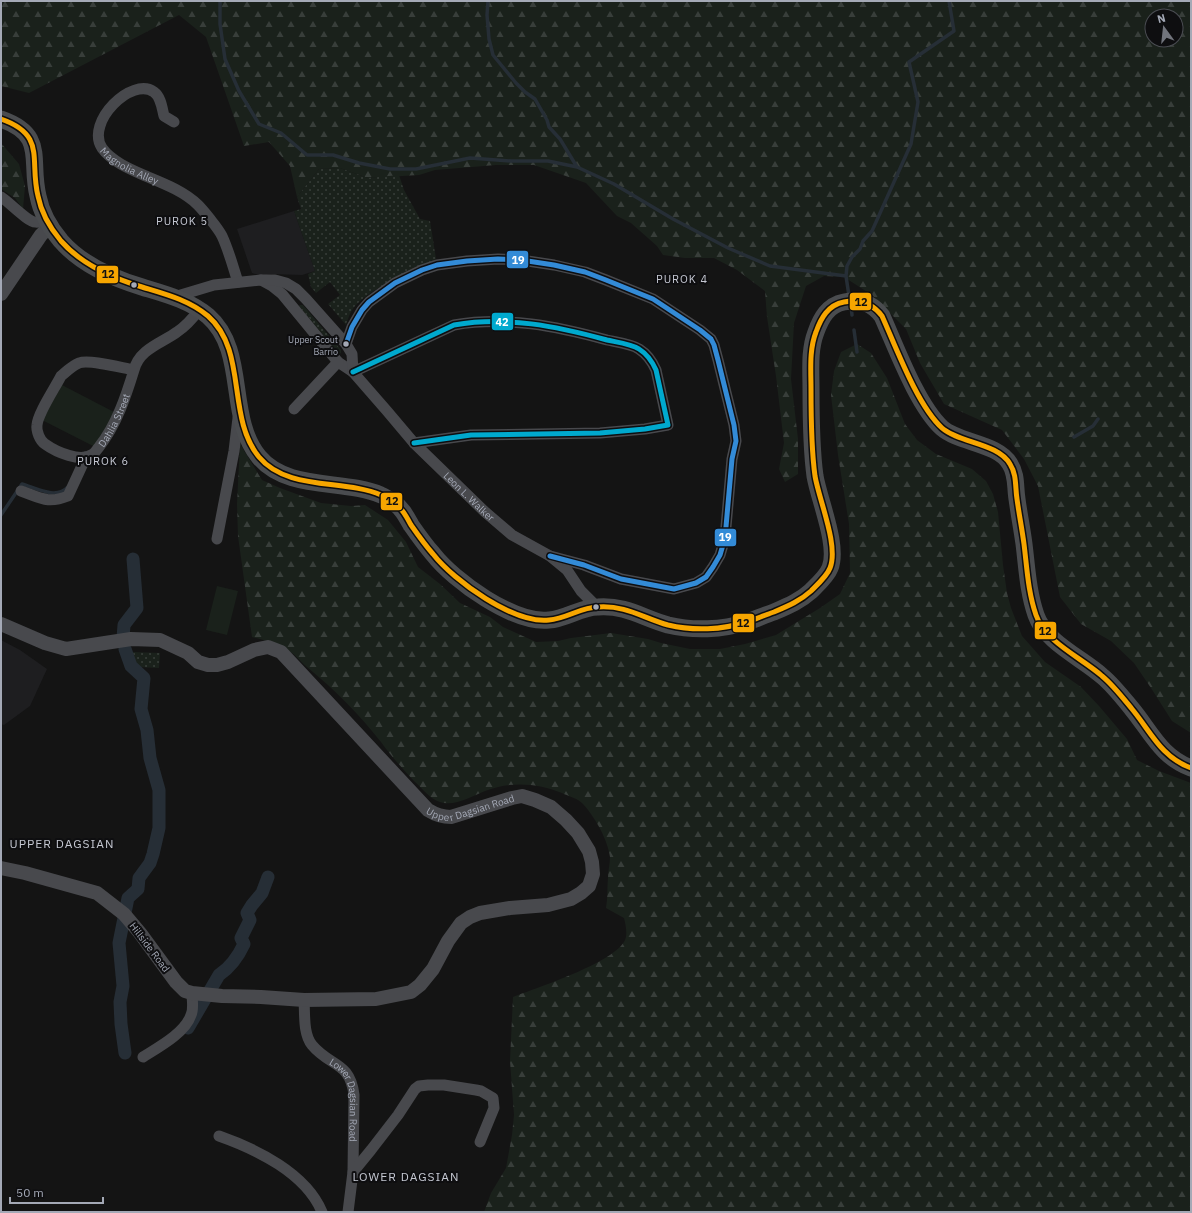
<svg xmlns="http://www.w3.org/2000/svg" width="1192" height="1213" viewBox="0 0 1192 1213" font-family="'IBM Plex Sans',sans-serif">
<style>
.built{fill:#1e1e20}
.forest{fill:url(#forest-firs);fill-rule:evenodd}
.park{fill:url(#park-dots)}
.garden{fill:#1a211b}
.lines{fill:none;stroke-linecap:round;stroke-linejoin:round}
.stream{stroke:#262e36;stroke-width:3.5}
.canal{stroke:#262e36;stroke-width:13}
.minor{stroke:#48494d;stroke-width:11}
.tertiary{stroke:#48494d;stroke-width:14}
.primary{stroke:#4a4c4f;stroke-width:17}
.bus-1-casing{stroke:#0e0e10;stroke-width:8}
.bus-2-casing{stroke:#0e0e10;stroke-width:8}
.bus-3-casing{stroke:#0e0e10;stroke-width:8}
.bus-1{stroke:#f7a600;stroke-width:5}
.bus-2{stroke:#338bd7;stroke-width:5}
.bus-3{stroke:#00a9ce;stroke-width:5}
.bus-dot{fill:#a4a9b6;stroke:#0e0e10;stroke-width:1.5}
.labels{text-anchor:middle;stroke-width:4;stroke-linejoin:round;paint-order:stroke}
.bus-label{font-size:9px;fill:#a4a9b6;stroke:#0e0e10;text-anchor:end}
.street-label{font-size:10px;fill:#a4a9b6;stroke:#0e0e10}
.neighbourhood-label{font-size:11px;letter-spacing:1px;fill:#c5c8d2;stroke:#0e0e10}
.quarter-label{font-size:12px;letter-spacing:1px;fill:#c5c8d2;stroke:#0e0e10}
.line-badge{stroke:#0e0e10;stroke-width:1.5}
.badge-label{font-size:11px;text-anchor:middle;font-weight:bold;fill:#fff}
.pale-badge-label{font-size:11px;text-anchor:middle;font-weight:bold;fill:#111}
</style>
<defs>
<pattern id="forest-firs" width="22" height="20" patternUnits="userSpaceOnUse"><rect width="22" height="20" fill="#1a211b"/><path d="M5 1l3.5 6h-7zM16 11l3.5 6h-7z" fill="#383e3a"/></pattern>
<pattern id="park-dots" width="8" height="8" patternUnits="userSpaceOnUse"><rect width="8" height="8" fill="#1a211b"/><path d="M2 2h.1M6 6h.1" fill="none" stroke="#383e3a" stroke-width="1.8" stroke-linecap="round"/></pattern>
</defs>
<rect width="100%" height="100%" fill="#141414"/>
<!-- built -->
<path class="built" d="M294,211L315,271L302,275L271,274L262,276L252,273L237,229Z
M1,640L20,650L47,669L30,706L4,725L1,724Z"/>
<!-- forest -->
<path class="forest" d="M1,1H1191V733L1172,721L1151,688L1134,663L1111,641L1081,624L1060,597L1038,486L1024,459L1002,430L944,404L920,363L906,329L872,295L844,277L824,276L806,286L794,323L791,379L798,439V474L785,482L779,469L784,443L776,376L767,317L765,291L737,270L714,258H685L663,255L657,246L631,223L617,216L586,183L534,165H496L435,170L419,175L368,178L340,168L319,169L297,197L290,166L269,142L244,146L206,37L179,15L29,93L1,86ZM1152,16H1176V40H1152Z
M1,143L19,164L25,186L23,209L15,198L1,189Z
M857,344L871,353L887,378L905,424L917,440L936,454L972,469L986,481L993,494L998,512L1003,565L1007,593L1011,608L1022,636L1045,662L1081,687L1099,706L1127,739L1137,760L1159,771L1191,783V1212H484L491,1193L506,1168L512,1135L514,1115L510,1061L513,997C539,987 610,964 624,942C628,936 626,926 624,918L606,908C608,897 607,890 608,878C608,871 610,864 610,857C608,840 595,817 583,804C579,799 568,796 562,793C539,783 509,781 485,791C472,796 454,807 440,802C430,799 422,788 414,781C402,768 391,756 381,742C359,714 334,689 307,667C300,661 294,653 286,649C276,643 264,640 252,637L238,536L237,504L240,444L262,480L280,488L321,503L351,506L365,505L388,520L406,542L418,567L440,584L460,603L490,617L503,627L536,642L558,641L571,638L611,633L648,639L661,643L690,649H720L745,644L776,635L820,608L840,594L850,573L849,524L838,455L831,395L834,371L841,352Z"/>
<!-- park -->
<path class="park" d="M340,168L368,178L399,175L404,190L420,219L430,221L436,259C410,275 378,283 356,305C351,310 348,318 346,325L328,304L340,295L330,282L316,293L311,287L308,274L315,271L294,211L301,209L297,197L319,169Z
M300,305H303L341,350V353L339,354L299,306Z
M133,652L160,653L159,668L137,667L133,663Z"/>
<!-- garden -->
<path class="garden" d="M62,385L114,412L95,447L42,420Z
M217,586L238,591L227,635L206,630Z"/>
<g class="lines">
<!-- stream -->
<path class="stream" d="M220,1V24L225,59L239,91L259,124L281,133L307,155H333L359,163L390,169H416L470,158L511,161H548L577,167L614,184L673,219L728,248L770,266L846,276
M488,1L487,15L489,39L493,55L516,83L525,92L535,99L547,120L549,127L560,139L577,167
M849,296L846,276L847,266L852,257L860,249L863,241L872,231L911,144L918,102L909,62L954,31L949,1
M851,306L852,315
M854,330L857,352
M1074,437L1093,426L1098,419
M1,515L22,484C36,488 56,500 68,487"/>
<!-- canal -->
<path class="canal" d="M123,638L124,625L137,608L133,559
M125,649L131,666L144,678L141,709L147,730L150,758L159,790V828L153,854L150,863L139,878L138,889L128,898L119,943L123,986L120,1002L121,1024L125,1053
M188,1028L219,975C231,967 238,957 244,944L241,938L250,920L247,913L252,905L262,893L268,877"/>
<!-- minor -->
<g class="minor">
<path id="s1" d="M174,122L164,116C162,108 161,97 154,92C132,76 85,122 102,148C112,162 132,170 148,177C165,184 185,192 198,205C202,209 206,214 210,219C214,224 219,230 222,236C229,251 233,267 238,282"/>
<path d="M1,197C9,202 28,222 35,222C39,223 43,221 47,219"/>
<path id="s2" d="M261,280L272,286L282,294L338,362L353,372L387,411L414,443L484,511L512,535L550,556L567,570L581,591L596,606"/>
<path d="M174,297L214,285L261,280H275L286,283L296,289L306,299L346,344L352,354L353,372"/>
<path d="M346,344L352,327L362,310L369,302L395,283L422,270L437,265L467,261L498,259L521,260L554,265L585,272L606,280L653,299L700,330L711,339L714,345L718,360L734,425L736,441L732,459L725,538L720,555L713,567L706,577L696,583L674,589L621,579L584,565L550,556"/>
<path id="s3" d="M134,370C122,368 89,359 79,363C73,365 66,372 61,376C55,388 38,413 37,425C36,431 40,441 45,444C56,452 81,463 93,454C96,452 97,449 99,447C117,424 126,396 134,370C139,349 162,343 177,332C186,326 193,318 199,310"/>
<path d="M353,372L454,325C507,316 556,326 607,340C616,342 632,344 639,349C647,354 652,361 656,370L668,425L645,429L600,433L471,435L414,443"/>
<path d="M294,409L338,362"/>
<path d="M21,491C41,498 48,504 68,496L86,457"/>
<path d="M217,539L234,451L238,418"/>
<path id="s4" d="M304,1000C305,1014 303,1034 312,1045C330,1067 350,1061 354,1095L353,1172L348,1212"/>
<path d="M143,1057C159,1047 185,1033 191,1015C194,1009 192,1000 192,993"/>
<path d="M219,1136C256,1149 306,1173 322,1212"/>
<path d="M353,1172L371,1150L398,1115L415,1089L419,1086L428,1085H444L476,1090L481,1091L493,1098L494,1108L480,1142"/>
</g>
<!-- tertiary -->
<g class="tertiary">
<path d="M1,294L41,235L51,225"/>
<path id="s5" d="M1,624L45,643L66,649L131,639L160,640L188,653L198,662L208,665H217L228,662L254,650L268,647L281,652L428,810C436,815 442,817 451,817L512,798L522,796L535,800L551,807L566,820L578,833L589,851L592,862L593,874L589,886L581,893L571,899L548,905L510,908L480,913L470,917L461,923L448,941L433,969L420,985L411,992L376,999L304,1000L261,997L222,996L192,993L185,991L176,982L140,933L124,914L97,893L25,873L1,868"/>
</g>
<!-- primary -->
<path class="primary" d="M1,119C47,135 29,160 38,196C41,212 51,229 61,241C82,265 112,278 142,287C165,294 189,300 208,316C248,351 226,417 259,457C287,491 344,479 381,495C382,495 393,502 393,502C402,508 406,516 411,525C418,535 425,545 433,554C454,581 514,624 549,620C566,619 581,607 598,607C626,605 643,618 668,625C693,631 722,630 747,622C756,619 765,615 774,612C788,606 800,601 811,591C817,585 827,576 830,568C839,546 819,500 815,476C811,447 811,418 811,389C811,370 809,350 816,332C821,318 828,305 844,302C860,299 872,303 882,316C896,347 917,405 942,428C959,443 998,443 1010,464C1017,475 1015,487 1017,499C1019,514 1022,529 1024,544C1027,568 1028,592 1036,615C1045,642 1082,658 1102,676C1113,685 1123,698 1132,709C1151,732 1161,757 1191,768"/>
<!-- bus-1 casing -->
<g class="bus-1-casing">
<path id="bus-1" d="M1,119C47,135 29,160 38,196C41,212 51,229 61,241C82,265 112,278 142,287C165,294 189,300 208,316C248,351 226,417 259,457C287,491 344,479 381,495C382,495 393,502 393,502C402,508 406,516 411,525C418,535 425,545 433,554C454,581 514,624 549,620C566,619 581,607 598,607C626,605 643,618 668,625C693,631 722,630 747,622C756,619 765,615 774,612C788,606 800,601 811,591C817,585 827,576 830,568C839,546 819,500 815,476C811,447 811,418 811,389C811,370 809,350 816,332C821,318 828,305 844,302C860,299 872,303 882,316C896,347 917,405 942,428C959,443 998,443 1010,464C1017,475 1015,487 1017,499C1019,514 1022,529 1024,544C1027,568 1028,592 1036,615C1045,642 1082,658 1102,676C1113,685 1123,698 1132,709C1151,732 1161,757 1191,768"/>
</g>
<!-- bus-2 casing -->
<g class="bus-2-casing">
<path id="bus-2" d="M346,344L352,327L362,310L369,302L395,283L422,270L437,265L467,261L498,259L521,260L554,265L585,272L606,280L653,299L700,330L711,339L714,345L718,360L734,425L736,441L732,459L725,538L720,555L713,567L706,577L696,583L674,589L621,579L584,565L550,556"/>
</g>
<!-- bus-3 casing -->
<g class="bus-3-casing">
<path id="bus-3" d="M353,372L454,325C507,316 556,326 607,340C616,342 632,344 639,349C647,354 652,361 656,370L668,425L645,429L600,433L471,435L414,443"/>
</g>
<!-- bus-1 -->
<use href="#bus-1" class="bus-1"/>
<!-- bus-2 -->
<use href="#bus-2" class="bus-2"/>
<!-- bus-3 -->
<use href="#bus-3" class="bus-3"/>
</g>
<!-- markers -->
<g class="bus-dot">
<circle cx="134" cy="285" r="3.5"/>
<circle cx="346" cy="344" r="3.5"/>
<circle cx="596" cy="607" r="3.5"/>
</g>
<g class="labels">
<!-- bus labels -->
<g class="bus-label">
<text x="338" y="343">Upper Scout<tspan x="338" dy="12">Barrio</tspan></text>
</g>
<!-- street labels -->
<g class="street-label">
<text dy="4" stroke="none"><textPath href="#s1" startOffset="166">Magnolia Alley</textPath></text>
<text dy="4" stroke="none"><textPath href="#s3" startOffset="246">Dahlia Street</textPath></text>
<text dy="4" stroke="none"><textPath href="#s2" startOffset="302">Leon L. Walker</textPath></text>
<text dy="4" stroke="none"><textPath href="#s5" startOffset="557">Upper Dagsian Road</textPath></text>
<text transform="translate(150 947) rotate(53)" y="4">Hillside Road</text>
<text dy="4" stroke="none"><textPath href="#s4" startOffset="116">Lower Dagsian Road</textPath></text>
</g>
<!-- neighbourhood labels -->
<g class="neighbourhood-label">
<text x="182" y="225">PUROK 5</text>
<text x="682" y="283">PUROK 4</text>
<text x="103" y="465">PUROK 6</text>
</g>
<!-- quarter labels -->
<g class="quarter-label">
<text x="62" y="848">UPPER DAGSIAN</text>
<text x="406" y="1181">LOWER DAGSIAN</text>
</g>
</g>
<g class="line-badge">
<rect x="506" y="250" width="23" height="19" rx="4" fill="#338bd7"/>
<rect x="96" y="265" width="23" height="19" rx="4" fill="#f7a600"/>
<rect x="849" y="292" width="23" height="19" rx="4" fill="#f7a600"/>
<rect x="491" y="312" width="23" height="19" rx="4" fill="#00a9ce"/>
<rect x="380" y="492" width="23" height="19" rx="4" fill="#f7a600"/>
<rect x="714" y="528" width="23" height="19" rx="4" fill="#338bd7"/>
<rect x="732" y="613" width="23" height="20" rx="4" fill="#f7a600"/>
<rect x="1034" y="621" width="23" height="19" rx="4" fill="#f7a600"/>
</g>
<g class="badge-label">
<text x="518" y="264">19</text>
<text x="502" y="326">42</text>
<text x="725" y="541">19</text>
</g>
<g class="pale-badge-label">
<text x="108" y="278">12</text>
<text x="861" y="306">12</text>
<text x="392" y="505">12</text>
<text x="743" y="627">12</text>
<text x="1045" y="635">12</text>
</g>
<!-- border -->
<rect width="1192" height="1213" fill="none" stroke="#a4a9b6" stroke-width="4"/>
<!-- north arrow -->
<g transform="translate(1164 28) rotate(345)"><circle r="19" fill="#0e0e10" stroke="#4a4c52"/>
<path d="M0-3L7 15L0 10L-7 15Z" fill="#72757d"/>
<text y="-6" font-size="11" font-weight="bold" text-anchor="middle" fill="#a4a9b6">N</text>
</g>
<!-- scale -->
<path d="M10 1197v6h93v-6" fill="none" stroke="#a4a9b6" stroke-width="2"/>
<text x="16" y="1197" font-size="12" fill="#a4a9b6" stroke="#0e0e10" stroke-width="3" paint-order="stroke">50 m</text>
</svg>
